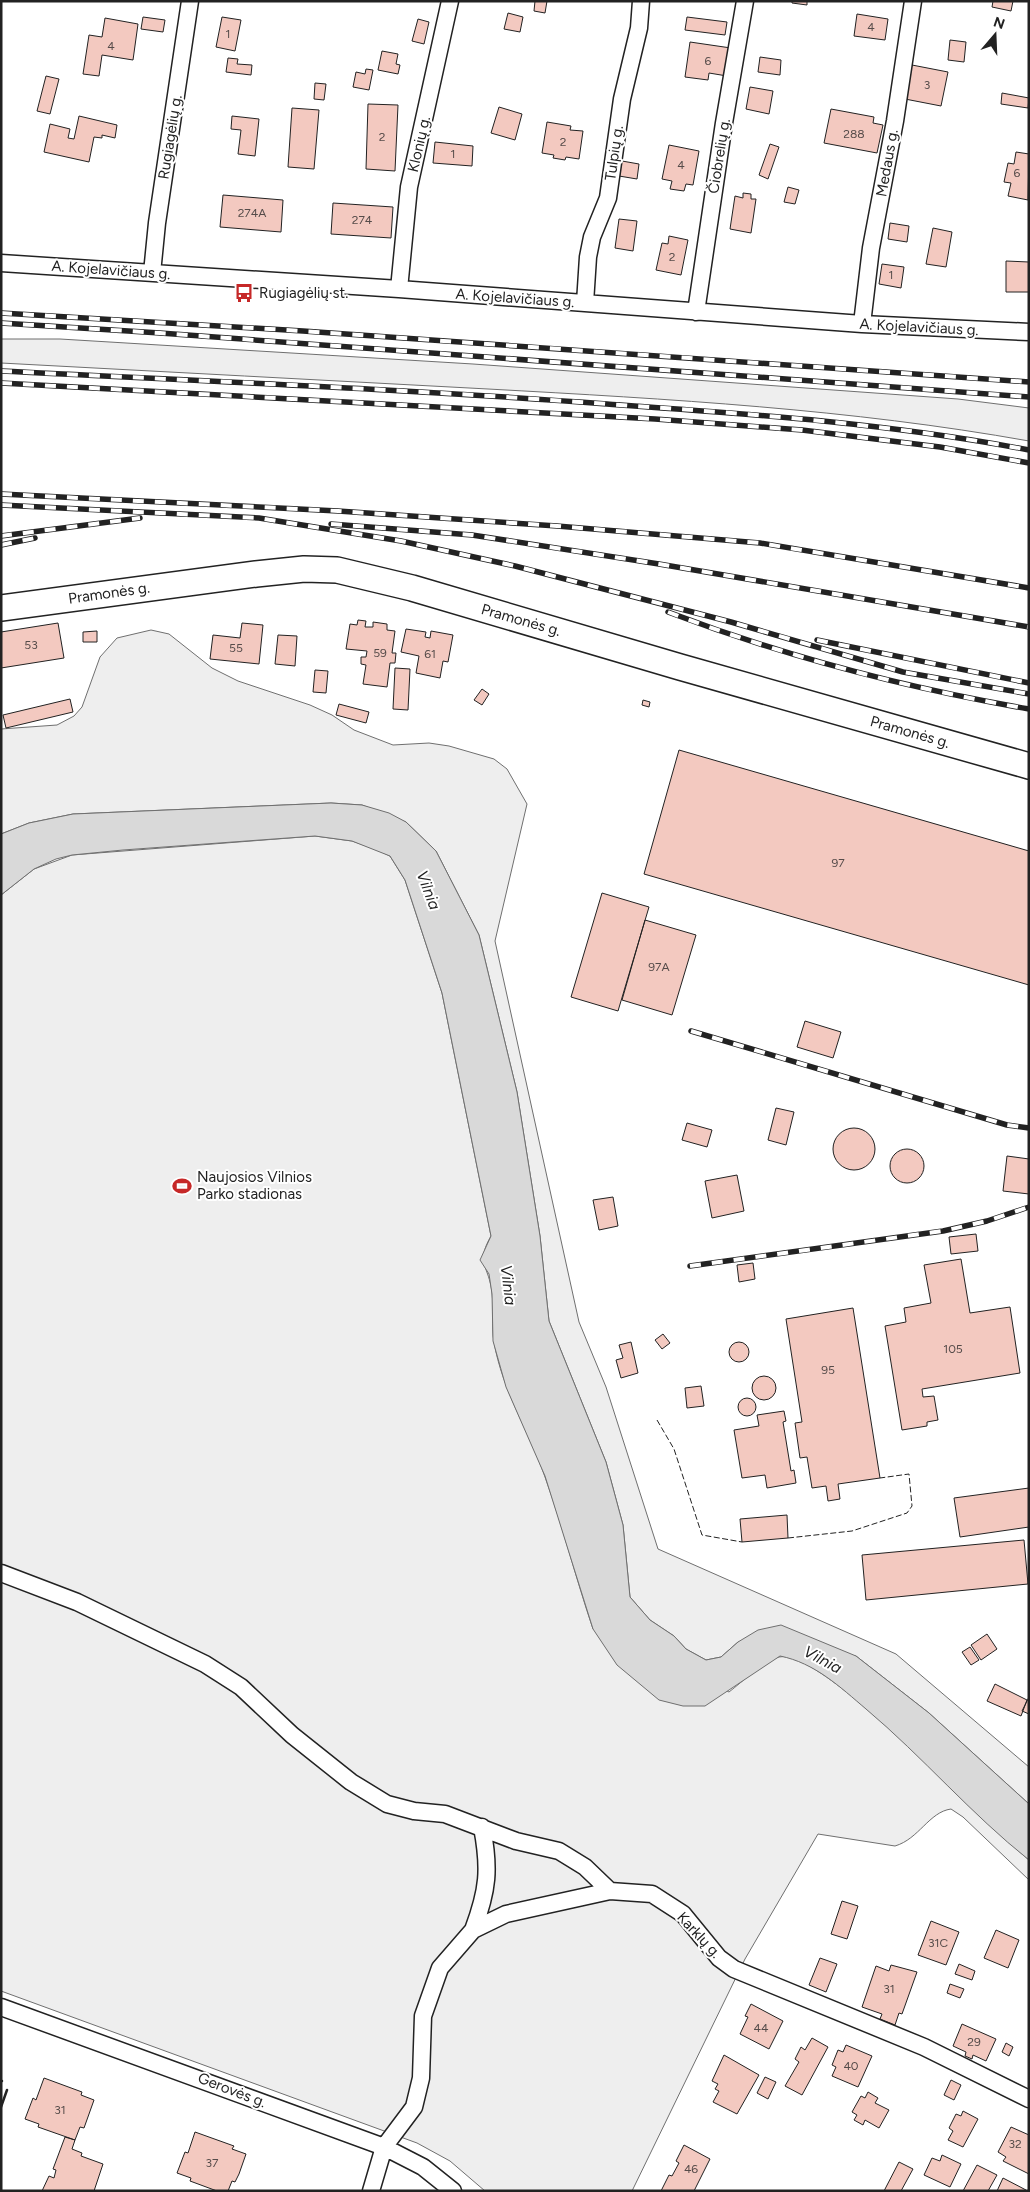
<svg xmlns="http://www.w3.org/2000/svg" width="1030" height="2192" viewBox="0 0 1030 2192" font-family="Figtree,sans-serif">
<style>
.green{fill:#eee;stroke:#6f6f6f}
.water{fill:#d9d9d9;stroke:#6f6f6f}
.building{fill:#f3c9c0;stroke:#222}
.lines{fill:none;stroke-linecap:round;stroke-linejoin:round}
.minor-casing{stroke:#222;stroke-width:19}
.primary-casing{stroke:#222;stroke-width:28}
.minor{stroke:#fff;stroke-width:16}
.primary{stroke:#fff;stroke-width:25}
.rail-casing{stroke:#222;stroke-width:5.5}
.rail{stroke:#fff;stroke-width:4;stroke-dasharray:11;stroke-linecap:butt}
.fence{stroke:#222;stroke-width:1;stroke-dasharray:6 2.5;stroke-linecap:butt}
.wall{stroke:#222;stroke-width:2.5}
.labels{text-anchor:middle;stroke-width:4;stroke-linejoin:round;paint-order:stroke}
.number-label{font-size:12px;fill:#564c4a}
.street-label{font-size:15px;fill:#222;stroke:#fff}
.poi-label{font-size:15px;fill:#222;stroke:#fff;text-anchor:start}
.water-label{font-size:16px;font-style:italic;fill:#222;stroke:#fff}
</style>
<rect width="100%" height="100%" fill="#fff"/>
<!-- green -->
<path class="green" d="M1,339H60L473,364L958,399L1029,408V441C850,409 669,399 488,389C326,380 163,372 1,363Z
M151,630L169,634L212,668L238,681L310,705L332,715L354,730L393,745L429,743L449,746L494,759L507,769L527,804L495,941L579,1322L606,1387L658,1549L896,1654L1029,1767V1804L929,1713L856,1656L738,1642L721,1657L706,1660L686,1649L674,1636L650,1620L630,1597L623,1525L606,1462L549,1321L540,1236L517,1092L479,935L436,851L406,822L362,805L331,803L73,814L29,823L1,834V729L57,725L74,716L82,707L100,657L117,638Z
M315,836L352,841L375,849L390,856L405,880L442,993L491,1236C475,1264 489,1265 492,1293C494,1309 491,1326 494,1342C502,1390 529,1431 545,1477C563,1527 576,1579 593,1629L729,1692C742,1682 764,1661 779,1657C821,1646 989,1828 1029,1860V1880L963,1817L951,1809C929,1812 919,1839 895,1846L818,1834L745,1959L632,2191H485L450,2161L417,2143L1,1991V895L34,869L72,855Z"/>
<!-- water -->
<path class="water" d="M331,803L362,805L389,813L406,822L436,851L479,935L517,1092L540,1236L549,1321L606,1462L623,1525L630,1597L650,1620L674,1636L686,1649L706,1660L721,1657L738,1642L758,1630L781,1625L856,1656L929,1713L1029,1804V1860C971,1814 923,1757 866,1709C840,1687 815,1663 780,1656L705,1706H683L659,1700L617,1665L593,1629L545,1476L506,1387L493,1341L492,1294L489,1274L480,1260L491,1236L442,993L405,880L390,856L352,841L315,836L123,850L72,855L56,859L34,869L1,895V834L29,823L73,814Z"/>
<!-- building -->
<path class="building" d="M535,1H547L545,13L534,11Z
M792,1H807V5L792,3Z
M993,1H1013L1011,11L992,7Z
M508,13L523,17L520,32L504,29Z
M857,14L888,19L885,40L854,36Z
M143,17L165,20L163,32L141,29Z
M222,17L241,20L235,51L216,47Z
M687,17L727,22L725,35L685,30Z
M105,18L138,24L133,60L102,55L99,76L83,74L89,35L102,37Z
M418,19L429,22L424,44L412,41Z
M950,40L966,42L964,62L948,60Z
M690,42L731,48L727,76L709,73L708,80L685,77Z
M382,51L398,54L396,64L400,65L398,74L378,70Z
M760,57L781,60L780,75L758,72Z
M228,58L238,59L237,64L252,65L251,75L226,72Z
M912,65L948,72L941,106L905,99Z
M366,69L373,70L369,90L353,87L356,72L365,74Z
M46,76L59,79L50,114L37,111Z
M315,83L326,84L324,100L314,99Z
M750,87L773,91L769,114L746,109Z
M1002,93L1029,98L1028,108L1001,104Z
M368,104L398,105L395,171L366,169Z
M499,107L522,114L515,140L491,133Z
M292,108L319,110L314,169L288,167Z
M831,109L874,117L873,123L883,125L877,153L824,143Z
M79,116L117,125L115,138L102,135V138L94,137L89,162L44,152L50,124L70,129L68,138L74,139Z
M232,116L259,119L255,156L238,154L241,130L231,129Z
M547,122L571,126L570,130L583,131L579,159L566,157L565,160L553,158L554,155L542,153Z
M435,142L473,146L472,166L433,163Z
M770,144L779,147L768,179L759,175Z
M669,145L699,151L693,185L686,184L684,191L670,189L672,181L662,179Z
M1016,152L1029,154L1028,200L1008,196L1011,183L1004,182L1008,163L1014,164Z
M622,161L639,164L637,179L619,176Z
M788,187L799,190L795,204L784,202Z
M743,193L751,194V199H756L751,233L730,229L735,196L743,198Z
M223,195L283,200L281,232L220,227Z
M333,203L393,207L391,238L331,234Z
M619,219L637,221L633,251L615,248Z
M890,223L909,226L907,242L888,239Z
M933,228L952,232L946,267L926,264Z
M669,236L688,240L681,275L656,270L662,243L668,244Z
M1006,261L1029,262V292H1006Z
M882,264L904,267L901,288L879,284Z
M358,620L366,621L365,627H373V622L387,624V630L395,631L392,653H396L395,663H390L387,687L363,684L366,665L361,664V657H366L367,651L346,649L350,624L357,625Z
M58,623L64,658L1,668V632Z
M242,623L263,625L259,664L210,659L213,635L240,638Z
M406,629L426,632L425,637L430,638L431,631L453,635L448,662L443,661L440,678L416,673L419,656L401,652Z
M97,631V642H83V632Z
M278,635L297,636L295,666L275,664Z
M395,668L410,669L408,710L393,709Z
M315,670L328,671L326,693L313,692Z
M482,689L489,694L482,705L474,700Z
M70,699L73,712L6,728L3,715Z
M643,700L650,702L649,707L642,705Z
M339,704L369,712L366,723L336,715Z
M679,750L1029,851V985L644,874Z
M602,893L649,907L618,1011L571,997Z
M645,920L696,935L672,1015L622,1000Z
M805,1021L841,1032L833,1058L797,1047Z
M776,1108L794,1112L786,1145L768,1140Z
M687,1123L712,1130L707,1147L682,1140Z
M833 1149a21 21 0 1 1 42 0a21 21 0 1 1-42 0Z
M890 1166a17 17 0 1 1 34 0a17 17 0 1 1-34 0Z
M1007,1156L1029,1159V1194L1003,1191Z
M737,1175L744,1211L712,1218L705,1181Z
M613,1197L618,1226L599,1230L593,1200Z
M976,1234L978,1251L951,1254L949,1237Z
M961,1259L970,1313L1010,1307L1020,1373L922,1389L923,1397L934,1396L938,1420L927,1422V1426L902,1430L885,1326L906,1322L904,1308L931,1303L924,1265Z
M753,1263L755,1279L739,1282L737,1265Z
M853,1308L880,1478L838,1484L840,1499L828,1501L826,1486L812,1488L807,1457L800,1458L795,1423L802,1422L786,1319Z
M663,1334L670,1343L662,1349L655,1340Z
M631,1342L638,1373L621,1378L616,1360L623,1358L619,1345Z
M729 1352a10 10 0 1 1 20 0a10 10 0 1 1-20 0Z
M752 1388a12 12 0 1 1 24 0a12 12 0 1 1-24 0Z
M701,1386L704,1406L687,1408L685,1388Z
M738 1407a9 9 0 1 1 18 0a9 9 0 1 1-18 0Z
M784,1411L786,1421L783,1422L791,1471L794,1470L796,1483L767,1488L765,1475L742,1478L734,1430L759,1426L757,1415Z
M1029,1488V1527L960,1537L954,1498Z
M787,1515L788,1538L742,1542L740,1519Z
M1024,1540L1028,1584L866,1600L862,1555Z
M987,1634L997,1649L981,1660L971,1645Z
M970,1647L979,1660L971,1665L962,1652Z
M995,1684L1027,1700L1021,1716L987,1701Z
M1029,1697V1714L1022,1711Z
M842,1901L858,1906L847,1939L831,1934Z
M931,1921L959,1932L946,1965L918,1955Z
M996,1930L1019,1940L1008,1968L984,1958Z
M820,1958L837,1964L826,1992L809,1985Z
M959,1964L975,1971L972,1980L955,1974Z
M891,1965L917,1972L902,2014L899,2013L895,2025L880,2019L882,2014L862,2007L876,1966L889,1971Z
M950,1984L964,1989L960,1998L947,1993Z
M751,2004L783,2021L769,2049L740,2034L748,2017L745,2016Z
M962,2024L996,2039L986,2061L973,2055L972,2059L965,2056L966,2052L953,2046Z
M812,2038L828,2047L802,2095L785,2086L799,2062L795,2059L801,2047L805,2050Z
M1006,2043L1013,2047L1009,2056L1002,2052Z
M846,2045L872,2056L858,2087L832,2076L836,2067L832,2065L838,2050L843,2052Z
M724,2055L759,2075L737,2114L713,2102L719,2091L715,2089L718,2084L712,2081Z
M765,2077L776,2082L768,2099L757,2093Z
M44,2078L82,2092L81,2095L94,2100L84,2128L80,2127L75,2140L38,2127L39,2124L25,2119L33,2098L36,2100Z
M951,2080L961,2085L954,2100L944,2095Z
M868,2092L878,2098L875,2103L889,2110L879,2128L865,2120L863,2125L854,2120L857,2115L852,2112L861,2096L865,2098Z
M963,2111L978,2119L963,2147L948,2140L953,2131L949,2128L956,2114L961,2116Z
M1011,2127L1029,2135V2174L1003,2161L1006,2157L998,2152Z
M195,2132L234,2146L232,2149L246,2154L239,2174L235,2182L232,2181L228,2191H217L190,2181L191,2178L177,2173L185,2152L188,2153Z
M65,2137L75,2140L72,2149L82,2153L81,2156L103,2164L94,2191H42L49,2176L54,2178L56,2170L53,2169Z
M684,2145L710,2159L694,2191H661L669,2175L672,2176L679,2163L676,2161Z
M942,2155L961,2164L950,2187L924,2175L932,2158L940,2161Z
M899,2162L913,2169L901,2191H884Z
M977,2165L997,2175L988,2191H963Z
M1003,2178L1026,2190V2191H997Z"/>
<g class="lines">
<!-- minor casing -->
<g class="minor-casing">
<path id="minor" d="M1,263L399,289L862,324L1029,332
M152,273L157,223L190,1
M399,289L409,187L450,1
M585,303L588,257L592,237L608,198L622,99L639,28L641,1
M696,312L724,123L745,1
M862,324L871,248L895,121L913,1
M1,1573L77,1602L205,1664L241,1687L292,1735L351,1782L387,1804L414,1811L445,1814L516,1841L559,1851L585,1867L610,1891
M473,1930C488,1890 490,1869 482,1827
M1,2007L384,2147L423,2167L453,2191
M371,2191L384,2147L414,2107L421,2078L423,2016L440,1968L473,1930L506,1914L610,1891L652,1894L683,1914L719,1958L734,1969L924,2047L1029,2099"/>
</g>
<!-- primary casing -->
<g class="primary-casing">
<path id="primary" d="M1,608L256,574L304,569L337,570L412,588L680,667L1029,766"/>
</g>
<!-- minor -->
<use href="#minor" class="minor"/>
<!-- primary -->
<use href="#primary" class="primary"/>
<!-- rail casing -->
<g class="rail-casing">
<path id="rail" d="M1,313L303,331L1029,382
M1,323L160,333L1029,397
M1,371C203,381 405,389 607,404C750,414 887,423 1029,450
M1,383L655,419L802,430L940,447L1029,463
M1,494L338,511L557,526L760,543L1029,588
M1,505L259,518L401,541L515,566L731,622L903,672L1029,694
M331,524L472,535L659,564L1029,627
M1,536L140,518
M1,545L35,538
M668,612C784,656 906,688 1029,709
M817,640L1029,683
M691,1031L1007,1125L1029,1128
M690,1266L943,1231L987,1221L1029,1207"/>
</g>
<!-- rail -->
<use href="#rail" class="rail"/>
<!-- fence -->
<path class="fence" d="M657,1420L674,1449L702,1535L742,1542
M788,1538L852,1531L907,1513L912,1506L909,1474L880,1478"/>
<!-- wall -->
<path class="wall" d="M1,2081H2
M1,2107L7,2090"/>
</g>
<!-- icons -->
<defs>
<g id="bus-bare" transform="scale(1.5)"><path d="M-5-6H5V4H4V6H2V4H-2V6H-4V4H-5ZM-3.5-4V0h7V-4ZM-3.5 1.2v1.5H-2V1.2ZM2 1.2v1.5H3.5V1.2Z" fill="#c62828" stroke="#fff" stroke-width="2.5" paint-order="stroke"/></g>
<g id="stadium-bare" transform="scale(1.5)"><path d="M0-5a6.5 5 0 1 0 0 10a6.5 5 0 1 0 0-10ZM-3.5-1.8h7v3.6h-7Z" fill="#c62828" stroke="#fff" stroke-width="2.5" paint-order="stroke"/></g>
</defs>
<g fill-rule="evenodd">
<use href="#bus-bare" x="244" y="293"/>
<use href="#stadium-bare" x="182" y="1186"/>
</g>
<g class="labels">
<!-- number labels -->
<g class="number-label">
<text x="871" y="31">4</text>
<text x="228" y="38">1</text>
<text x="111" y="50">4</text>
<text x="708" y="65">6</text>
<text x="927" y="89">3</text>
<text x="854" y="138">288</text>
<text x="382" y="141">2</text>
<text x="563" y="146">2</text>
<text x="453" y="158">1</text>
<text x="681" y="169">4</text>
<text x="1017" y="177">6</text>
<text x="252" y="217">274A</text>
<text x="362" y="224">274</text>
<text x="672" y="261">2</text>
<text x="891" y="279">1</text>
<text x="31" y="649">53</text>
<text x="236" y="652">55</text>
<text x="380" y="657">59</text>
<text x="430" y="658">61</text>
<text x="838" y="867">97</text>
<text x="659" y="971">97A</text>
<text x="953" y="1353">105</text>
<text x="828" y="1374">95</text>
<text x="938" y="1947">31C</text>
<text x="889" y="1993">31</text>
<text x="761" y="2032">44</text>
<text x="974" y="2046">29</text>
<text x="851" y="2070">40</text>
<text x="60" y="2114">31</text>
<text x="1015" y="2148">32</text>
<text x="212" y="2167">37</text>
<text x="691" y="2173">46</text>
</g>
<!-- street labels -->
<g class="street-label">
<text transform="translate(170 137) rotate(-81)" y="5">Rugiagėlių g.</text>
<text transform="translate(419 144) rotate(-77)" y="5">Klonių g.</text>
<text transform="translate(614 153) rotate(-82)" y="5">Tulpių g.</text>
<text transform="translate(719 156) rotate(-81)" y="5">Čiobrelių g.</text>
<text transform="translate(887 163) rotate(-80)" y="5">Medaus g.</text>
<text transform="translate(111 270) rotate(4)" y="5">A. Kojelavičiaus g.</text>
<text transform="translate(515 298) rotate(4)" y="5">A. Kojelavičiaus g.</text>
<text transform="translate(919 327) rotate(3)" y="5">A. Kojelavičiaus g.</text>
<text transform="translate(109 593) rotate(-8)" y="5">Pramonės g.</text>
<text transform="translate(521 620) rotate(16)" y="5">Pramonės g.</text>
<text transform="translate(910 732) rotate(16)" y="5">Pramonės g.</text>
<text transform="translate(699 1935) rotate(47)" y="5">Karklų g.</text>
<text transform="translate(232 2090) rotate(21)" y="5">Gerovės g.</text>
</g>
<!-- poi labels -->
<g class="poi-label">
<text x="259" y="298">Rugiagėlių st.</text>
<text x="197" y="1182">Naujosios Vilnios<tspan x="197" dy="17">Parko stadionas</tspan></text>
</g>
<!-- water labels -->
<g class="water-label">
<text transform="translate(429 890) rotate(69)" y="6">Vilnia</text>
<text transform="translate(509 1285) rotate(83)" y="6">Vilnia</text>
<text transform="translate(823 1659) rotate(28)" y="6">Vilnia</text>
</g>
</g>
<!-- border -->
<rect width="1030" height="2192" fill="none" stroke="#222222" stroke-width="5"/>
<!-- north arrow -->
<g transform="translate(995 35) rotate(19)" stroke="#ffffff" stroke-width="4" paint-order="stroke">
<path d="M0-4L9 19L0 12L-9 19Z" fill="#222222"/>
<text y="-8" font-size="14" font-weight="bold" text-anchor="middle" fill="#222222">N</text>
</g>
</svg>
